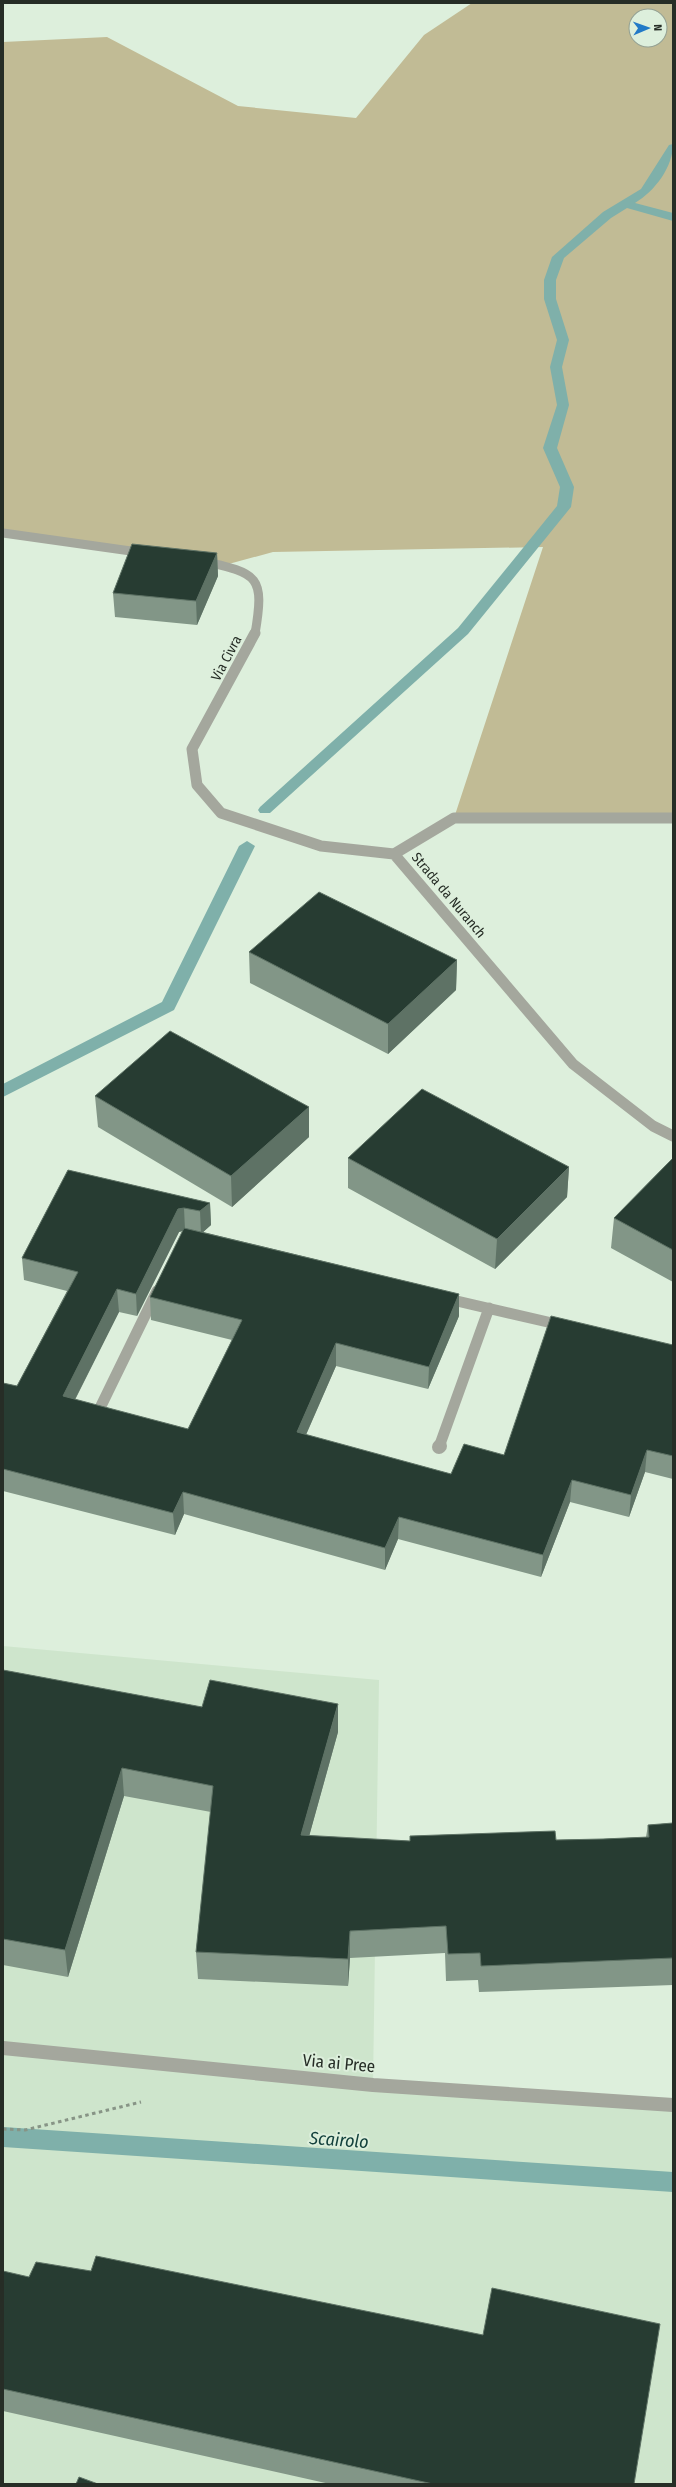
<svg xmlns="http://www.w3.org/2000/svg" width="676" height="2487" viewBox="0 0 676 2487" font-family="'Fira Sans Condensed',sans-serif">
<style>
.built{fill:#cee5cc}
.forest{fill:#c1bb95;fill-rule:evenodd}
.lines{fill:none;stroke-linecap:round;stroke-linejoin:round}
.stream{fill:#7fb0aa;fill-rule:evenodd}
.path{stroke:#879486;stroke-width:3;stroke-dasharray:3.5 3.5;stroke-linecap:butt}
.minor-far2{stroke:#a4a79d;stroke-width:9}
.minor-far1{stroke:#a4a79d;stroke-width:11}
.minor{stroke:#a4a79d;stroke-width:14}
.wall{fill:#829687;fill-rule:evenodd}
.shaded-wall{fill:#5e7265}
.building{fill:#273c32;stroke:#5e7265}
.labels{text-anchor:middle;stroke-width:4;stroke-linejoin:round;paint-order:stroke}
.street-label{font-size:14px;fill:#262d26;stroke:#ddefdc}
.near-street-label{font-size:17px;fill:#262d26;stroke:#ddefdc}
.near-water-label{font-size:18px;font-style:italic;fill:#14423d;stroke:#ddefdc}
</style>
<rect width="100%" height="100%" fill="#ddefdc"/>
<!-- built -->
<path class="built" d="M3,1646L379,1680L373,2084L673,2105V2484H3Z"/>
<!-- forest -->
<path class="forest" d="M472,3H673V818H454L543,547L273,552L225,565L3,533V42L107,37L238,106L356,118L424,35ZM636,16H660V40H636Z"/>
<g class="lines">
<!-- stream -->
<path class="stream" d="M673,144C673,167 655,191 635,203L673,213V221L627,208L611,218L564,258L556,280V299L569,340L562,367L569,405L557,448L574,487L571,507L468,634L270,813H260L258,810L260,807L458,628L557,506L560,487L543,448L557,405L550,367L557,340L544,299V280L552,257L603,212L641,189L669,145Z
M247,841L255,846L174,1010L3,1097V1084L162,1002L239,846Z
M3,2127L673,2172V2192L3,2147Z"/>
<!-- path -->
<path class="path" d="M3,2129L25,2130L141,2102"/>
<!-- minor-far2 -->
<path class="minor-far2" d="M3,533L145,553
M203,561C258,574 265,575 255,634"/>
<!-- minor-far1 -->
<path class="minor-far1" d="M255,633L192,749L197,785L221,813L321,846L394,854
M394,854L573,1064L653,1126L673,1136
M394,854L454,818H673
M444,1298L565,1326
M100,1408L157,1291
M439,1447L489,1308"/>
<!-- minor -->
<path class="minor" d="M439,1447L440,1446
M3,2048L373,2085L673,2105"/>
</g>
<!-- wall -->
<path class="wall" d="M217,553L218,576L197,625L115,617L113,593Z
M249,952L457,960L456,990L388,1054L250,983Z
M95,1096L309,1107V1137L232,1207L98,1127Z
M348,1158L569,1167L567,1197L495,1269L348,1188Z
M673,1158V1282L611,1248L614,1218Z
M68,1170L210,1203L211,1225L203,1232L459,1294V1316L428,1389L336,1366L306,1435L451,1474L504,1455L673,1345V1479L645,1472L629,1517L570,1502L541,1577L398,1539L385,1570L184,1514L175,1535L3,1491V1383L17,1386L67,1291L24,1280L22,1258ZM183,1231L150,1297L151,1320L232,1340L188,1429L75,1400L119,1312L137,1316L179,1232Z
M3,1670L202,1707L338,1732L309,1836L410,1841V1836L556,1840L603,1839L646,1837L648,1825L673,1823V1985L479,1992L478,1980L446,1981L445,1953L350,1958L348,1986L198,1979L196,1952L211,1812L124,1796L68,1977L3,1965Z
M3,2271L634,2484H330L3,2411Z"/>
<!-- shaded-wall -->
<path class="shaded-wall" d="M217,553L218,576L197,625L196,601Z
M457,960L456,990L388,1054V1024Z
M309,1107V1137L232,1207L231,1176Z
M569,1167L567,1197L495,1269L497,1239Z
M210,1203L211,1225L201,1234L200,1211Z
M184,1208L185,1230L179,1232L137,1316L136,1294L178,1209Z
M117,1289L119,1312L65,1419L63,1396Z
M459,1294V1316L428,1389L429,1367Z
M336,1343V1366L297,1455V1432Z
M647,1450L645,1472L629,1517L631,1495Z
M572,1480L570,1502L541,1577L543,1555Z
M183,1492L184,1514L175,1535L173,1513Z
M399,1517L398,1539L385,1570V1548Z
M338,1704V1732L302,1862L301,1835Z
M122,1768L124,1796L68,1977L65,1950Z
M350,1931V1958L348,1986V1959Z"/>
<!-- building -->
<path class="building" d="M132,544L217,553L196,601L113,593Z
M319,892L457,960L388,1024L249,952Z
M170,1031L309,1107L231,1176L95,1096Z
M422,1089L569,1167L497,1239L348,1158Z
M673,1158V1250L614,1218Z
M68,1170L210,1203L200,1211L184,1208L178,1209L136,1294L117,1289L63,1396L188,1429L242,1320L150,1297L184,1228L459,1294L429,1367L336,1343L297,1432L451,1474L464,1444L504,1455L551,1316L673,1345V1456L647,1450L631,1495L572,1480L543,1555L399,1517L385,1548L183,1492L173,1513L3,1469V1383L17,1386L78,1272L22,1258Z
M3,1670L202,1707L210,1680L338,1704L301,1835L410,1841V1836L555,1831L556,1840L603,1839L649,1837L648,1825L673,1823V1958L481,1966L480,1953L448,1954L446,1926L350,1931L348,1959L196,1952L213,1786L122,1768L65,1950L3,1939Z
M96,2256L483,2335L492,2288L660,2324L634,2484H433L3,2389V2271L29,2277L36,2262L91,2271Z
M79,2477L98,2484H76Z"/>
<g class="labels">
<!-- street labels -->
<g class="street-label">
<text transform="translate(226 658) rotate(-62)" y="5">Via Civra</text>
<text transform="translate(449 895) rotate(50)" y="5">Strada da Nuranch</text>
</g>
<!-- near-street labels -->
<g class="near-street-label">
<text transform="translate(339 2063) rotate(5)" y="6">Via ai Pree</text>
</g>
<!-- near-water labels -->
<g class="near-water-label">
<text transform="translate(339 2140) rotate(4)" y="6">Scairolo</text>
</g>
</g>
<!-- border -->
<rect width="676" height="2487" fill="none" stroke="#262d26" stroke-width="8"/>
<!-- north arrow -->
<g transform="translate(648 28) rotate(88)"><circle r="19" fill="#ddefdc" stroke="#94a193"/>
<path d="M0-3L7 15L0 10L-7 15Z" fill="#217ac7"/>
<text y="-6" font-size="11" font-weight="bold" text-anchor="middle" fill="#262d26">N</text>
</g>
</svg>
